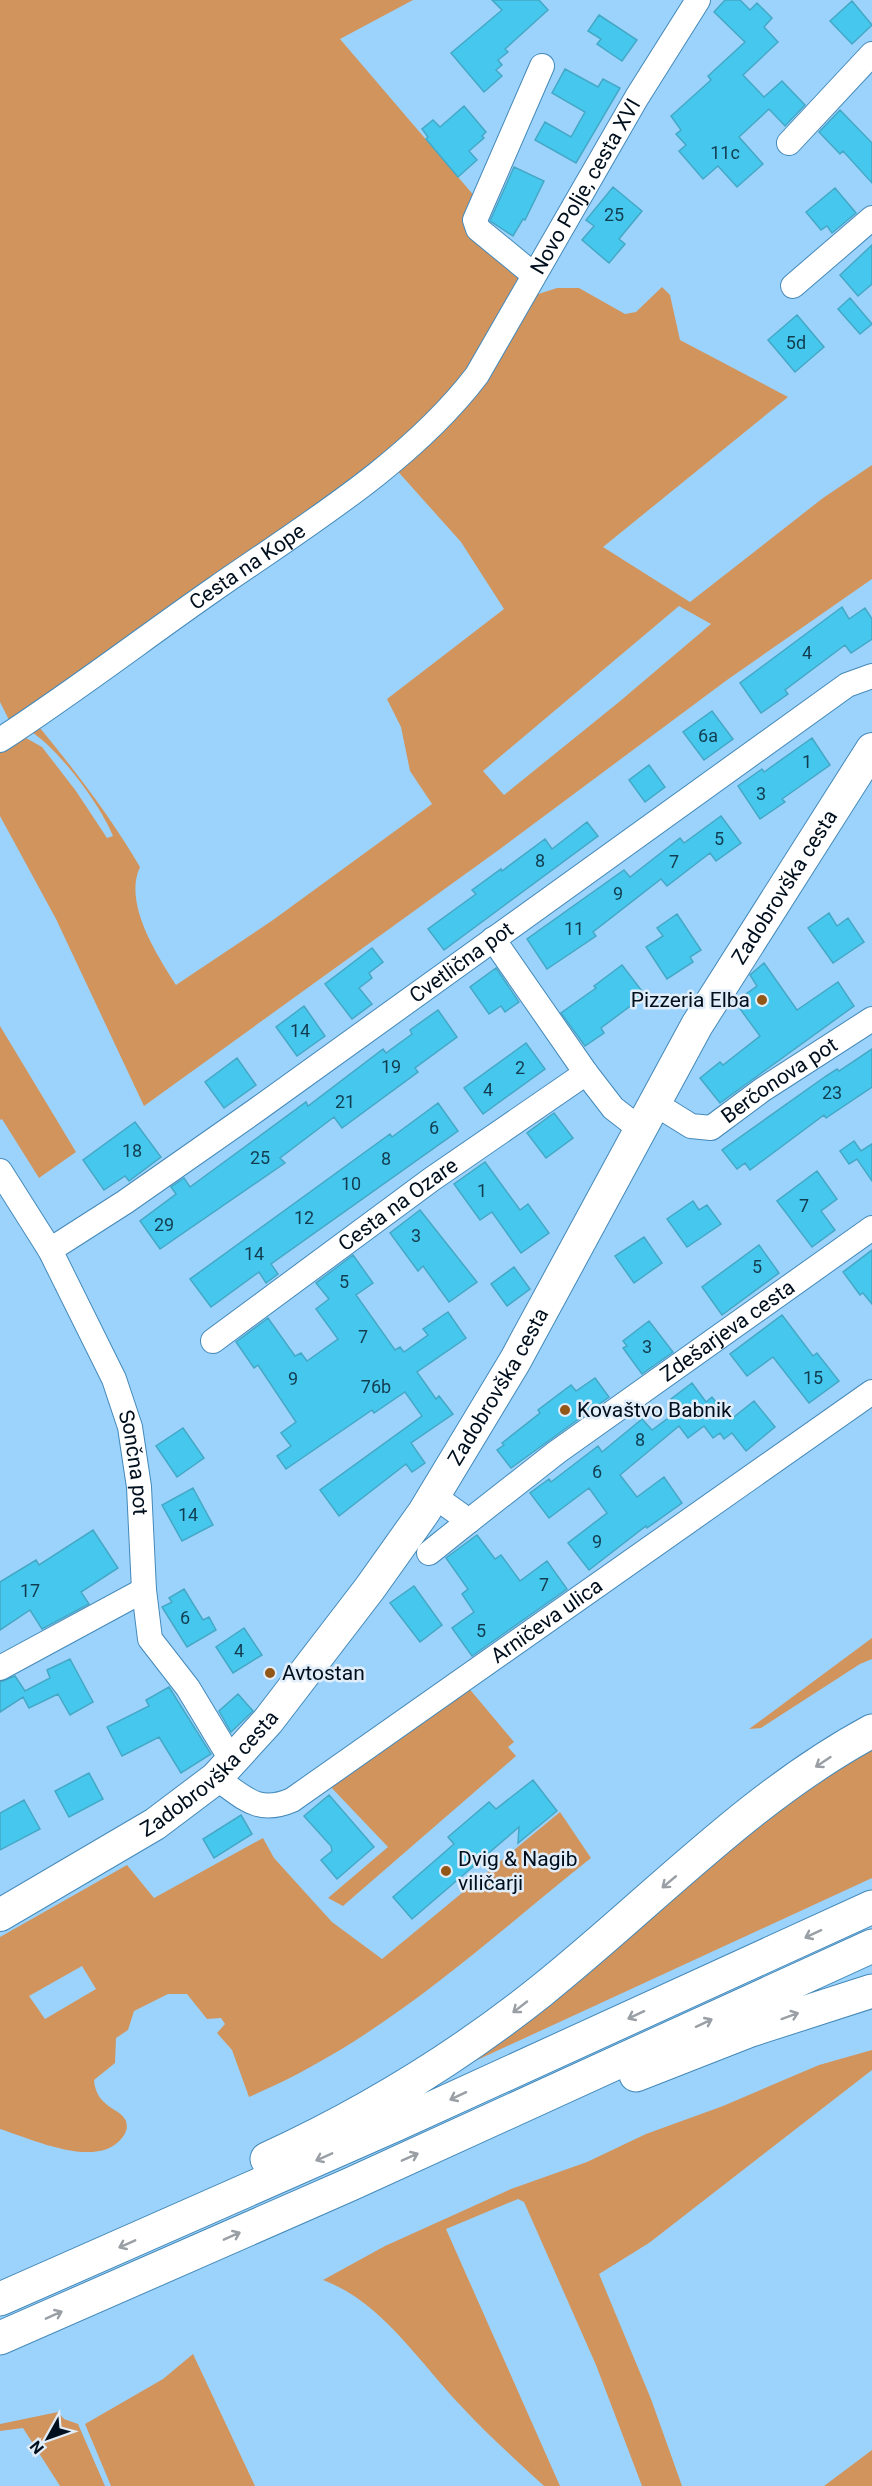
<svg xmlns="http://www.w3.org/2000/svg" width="872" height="2486" viewBox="0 0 872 2486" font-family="Roboto,sans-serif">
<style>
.green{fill:#d2945d;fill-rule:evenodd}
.building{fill:#46c8ee;stroke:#44a8c6;stroke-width:1.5}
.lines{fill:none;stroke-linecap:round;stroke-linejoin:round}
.minor-casing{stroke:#4489b9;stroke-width:26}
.major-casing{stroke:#4489b9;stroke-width:34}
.highway-casing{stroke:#4489b9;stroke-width:35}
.minor{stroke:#fff;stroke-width:24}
.major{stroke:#fff;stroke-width:32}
.highway{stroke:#fff;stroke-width:33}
.oneway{stroke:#999fa5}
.poi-dot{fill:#925617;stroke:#e1eef9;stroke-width:2}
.labels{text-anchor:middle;stroke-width:5;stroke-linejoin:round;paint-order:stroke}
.number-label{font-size:18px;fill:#123d51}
.street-label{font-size:21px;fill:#000f1d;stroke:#e1eef9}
.poi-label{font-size:21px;fill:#000f1d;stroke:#e1eef9;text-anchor:start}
</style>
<rect width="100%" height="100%" fill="#9cd3fc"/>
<!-- green -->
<path class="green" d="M0,0H413L340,39L476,198L465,222L524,284L453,398L258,553L9,720L0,702Z
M662,287L670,295L680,340L788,397L603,547L690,602L823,498L872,465V579L727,680L500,849L144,1106L56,919L0,816V745L19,734L42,747L76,791L107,838L113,836C100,804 57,746 27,729L36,723C74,769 110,816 140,867C123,903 157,955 176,985L273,920L432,804L410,771L401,727L387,699L504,609L461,542L393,466L529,297L557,288H579L625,314L636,312ZM679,606L711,624L619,702L504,795L483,771Z
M0,1026L76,1152L39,1178L2,1119L0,1120Z
M872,1638V1659L860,1664L761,1728L749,1729Z
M467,1686L514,1742L508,1747L516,1756L343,1906L328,1898L388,1847L327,1783Z
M872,1747V1878L475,2061L472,2057C603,1952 731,1839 872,1747Z
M560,1812L591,1858C478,1948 384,2039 249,2097L232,2050L217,2033L225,2024L221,2018L207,2019L187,1994H168L134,2011L128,2030L116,2038L115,2063L94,2080C96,2108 121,2108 126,2121C128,2128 126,2133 122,2138C97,2170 32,2139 0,2129V1937L127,1865L154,1898L263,1838L274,1858L332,1922L382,1959ZM82,1966L96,1989L45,2019L29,1996Z
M872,2050V2070L649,2243L599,2274L651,2399L682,2486H642L596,2365L524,2202L518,2199L446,2229L560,2486H544C516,2460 487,2434 461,2406C419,2362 382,2302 323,2280L385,2246L511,2189L587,2162L646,2134L723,2106L819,2065Z
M193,2354L255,2486H111L85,2424L163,2379Z
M58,2412L64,2419L78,2424L105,2486H60L23,2428L0,2431V2424Z
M872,2450V2486H824Z"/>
<!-- building -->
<path class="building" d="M492,0H539L548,10L505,49L508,52L498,60L502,65L496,70L502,76L484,92L451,53L502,10Z
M725,0H740L750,10L757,3L772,18L764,27L778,42L743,75L764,97L782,81L805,105L785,126L769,109L739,137L763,164L737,187L718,166L703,179L679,151L686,145L676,134L681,130L671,116L711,80L708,76L745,42L714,12Z
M852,1L872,25L852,44L830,21Z
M599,15L637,40L622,61L597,44L601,39L588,31Z
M565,69L598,87L603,79L620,88L576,163L535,140L545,122L571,137L585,112L552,93Z
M464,106L486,132L482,136L484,138L469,151L477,160L458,177L426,139L428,137L422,129L433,120L440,127Z
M840,110L872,143V183L843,151L840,154L819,132Z
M514,167L544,181L525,220L523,219L513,236L490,221Z
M613,187L642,211L619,239L625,244L609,263L582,240L594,226L586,220Z
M835,188L856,213L832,233L827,226L821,230L806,212Z
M872,245V284L858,296L840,275Z
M850,298L872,324L860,334L838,309Z
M797,315L824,347L795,372L768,340Z
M842,607L849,619L865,608L872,619V639L851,653L845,645L785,690L788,694L761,713L740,683Z
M712,711L733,739L704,760L683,732Z
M812,738L830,765L782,799L785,802L760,819L738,786L762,769L764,772Z
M649,765L665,787L645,802L629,780Z
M721,816L741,843L716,861L710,853L667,886L661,879L593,932L596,936L547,969L527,939L624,870L630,877L680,838L684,843Z
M587,822L598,836L444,950L428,929L476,894L472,890L501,869L502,871L545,839L552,849Z
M829,913L837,926L848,918L864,942L833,963L808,928Z
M677,914L701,950L690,957L693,962L667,979L646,947L663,936L657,928Z
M372,948L383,962L369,973L372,978L359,988L372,1004L352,1019L325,984Z
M764,963L797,1010L838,982L854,1006L720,1103L700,1078L720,1062L723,1065L760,1036L735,1002L757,986L750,975Z
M622,965L645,995L601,1028L604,1033L585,1046L561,1013L596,988L594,986Z
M496,968L519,1002L505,1012L501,1006L489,1014L470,987Z
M304,1006L325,1036L297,1056L276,1027Z
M438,1010L457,1037L415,1068L418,1072L342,1128L334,1117L280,1158L285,1163L160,1249L140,1221L176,1194L171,1187L184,1178L190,1187L306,1102L308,1106L383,1049L386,1053L412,1034L410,1030Z
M526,1043L545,1069L483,1114L464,1088Z
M872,1049V1087L826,1118L824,1115L750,1170L745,1163L737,1169L722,1150L826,1076L837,1069L839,1071Z
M237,1058L256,1085L224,1108L205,1082Z
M438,1103L458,1131L271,1264L278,1274L266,1283L259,1272L211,1307L190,1279L390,1134L392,1137Z
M554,1113L573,1138L546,1158L527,1133Z
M135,1122L161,1157L129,1181L125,1176L104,1190L83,1160Z
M854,1141L861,1151L872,1144V1181L857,1159L849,1164L840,1151Z
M485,1162L520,1210L528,1204L549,1233L521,1253L492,1212L480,1220L454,1184Z
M817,1171L837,1199L821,1211L835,1230L812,1247L777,1201Z
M693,1201L699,1210L707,1205L721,1224L687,1247L667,1219Z
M420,1210L477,1282L449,1302L423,1266L418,1271L390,1233Z
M644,1237L662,1263L634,1283L615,1256Z
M759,1245L779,1273L722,1315L702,1287Z
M872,1250V1304L863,1293L860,1295L843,1272Z
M353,1255L373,1283L356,1295L395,1350L400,1347L404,1352L428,1335L423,1329L448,1312L466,1338L417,1372L436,1399L439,1396L453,1414L411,1443L425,1463L412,1472L406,1464L339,1516L320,1490L422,1416L405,1392L374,1413L372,1410L286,1469L277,1456L291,1446L281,1433L296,1422L258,1365L254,1368L236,1342L268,1318L295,1356L301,1353L307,1361L338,1339L316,1309L329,1299L316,1283Z
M514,1267L530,1289L507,1306L491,1284Z
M782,1315L813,1356L817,1353L839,1381L809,1403L773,1357L747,1376L730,1354Z
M649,1321L673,1352L642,1374L623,1348L627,1346L623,1341Z
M595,1378L609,1397L511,1468L497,1450L504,1445L502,1443L540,1413L538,1410L571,1385L576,1391Z
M692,1383L706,1402L712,1397L730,1420L754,1401L775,1427L746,1451L732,1433L724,1439L720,1433L713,1438L704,1426L688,1438L679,1426L620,1475L637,1497L664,1477L682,1503L647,1528L646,1526L589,1570L568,1543L607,1513L589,1488L549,1518L530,1493L549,1479L551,1482L598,1446L602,1452L642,1419L652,1430L679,1410L671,1399Z
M183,1428L204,1458L177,1477L156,1446Z
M193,1488L213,1525L182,1541L162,1505Z
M93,1530L118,1568L81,1592L89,1604L42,1629L30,1610L0,1630V1582L36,1560L39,1565Z
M477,1535L495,1559L501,1555L520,1581L547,1561L567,1589L472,1656L452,1628L474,1612L462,1594L468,1589L446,1558Z
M414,1586L442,1625L420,1642L390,1603Z
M184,1589L203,1620L209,1617L216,1630L187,1647L162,1607L172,1602L169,1598Z
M244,1628L262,1655L233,1673L216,1647Z
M70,1659L93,1702L70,1715L58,1694L29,1708L23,1697L0,1712V1682L15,1676L25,1691L50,1678L47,1670Z
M169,1687L211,1754L181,1773L159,1737L122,1756L107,1727L149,1706L146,1700Z
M238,1694L253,1711L231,1732L219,1711Z
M89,1773L103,1799L69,1817L55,1791Z
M533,1780L557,1811L518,1843L519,1827L412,1919L393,1897L454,1844L448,1837L489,1802L496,1809Z
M329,1795L374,1847L337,1879L321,1860L332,1851L331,1846L304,1816Z
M24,1800L40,1829L0,1850V1813Z
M241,1815L252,1834L214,1858L203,1839Z"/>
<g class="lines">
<!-- minor casing -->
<g class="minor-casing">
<g id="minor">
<path d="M789,143L872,54"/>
<path d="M534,275L478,229L475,220L542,66"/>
<path d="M793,286L872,218"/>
<path id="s1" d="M0,740C74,692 144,638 216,588C305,526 411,462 477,375L637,97L698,0"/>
<path d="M493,939L586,1073L613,1108L640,1129"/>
<path id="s2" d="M654,1103L691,1126L711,1128L762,1090L872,1019"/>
<path id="s3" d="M0,1171L50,1250L114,1379L130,1427L139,1487L144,1590L150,1639L188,1688L232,1761"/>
<path id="s4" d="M50,1250L125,1202L255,1111L847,685L872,676"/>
<path id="s5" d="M213,1341L432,1179L586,1073"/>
<path id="s6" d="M434,1496L469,1521L557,1452L872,1228"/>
<path d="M429,1553L469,1521"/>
<path d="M0,1668L144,1590"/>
<path id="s7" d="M216,1778C244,1797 257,1815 292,1800L872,1392"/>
</g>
</g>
<!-- major casing -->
<g class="major-casing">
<g id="major">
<path id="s8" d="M0,1915L155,1824L216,1778L268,1721L370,1588L424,1512L515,1361L697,1025L872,749"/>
</g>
</g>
<!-- highway casing -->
<g class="highway-casing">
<path id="highway" d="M636,2075L751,2030L872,1991
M267,2159C365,2114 457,2058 541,1991C650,1904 749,1797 872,1731
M0,2299L397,2124L872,1907
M0,2338L351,2184L872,1946"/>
</g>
<!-- minor -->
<use href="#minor" class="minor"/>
<!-- major -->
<use href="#major" class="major"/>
<!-- highway -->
<use href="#highway" class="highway"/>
</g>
<!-- one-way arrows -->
<defs><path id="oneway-shaft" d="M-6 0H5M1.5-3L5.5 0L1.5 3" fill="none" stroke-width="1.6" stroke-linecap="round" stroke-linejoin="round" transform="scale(1.5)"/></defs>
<g class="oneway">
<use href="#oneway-shaft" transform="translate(823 1762) rotate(146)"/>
<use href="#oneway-shaft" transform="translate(669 1882) rotate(140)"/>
<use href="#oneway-shaft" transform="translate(813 1934) rotate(155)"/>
<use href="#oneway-shaft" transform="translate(520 2007) rotate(142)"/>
<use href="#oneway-shaft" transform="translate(636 2015) rotate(155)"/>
<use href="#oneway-shaft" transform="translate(790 2016) rotate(-20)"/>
<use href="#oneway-shaft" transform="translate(704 2023) rotate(-25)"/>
<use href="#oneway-shaft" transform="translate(458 2096) rotate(155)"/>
<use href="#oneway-shaft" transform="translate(324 2157) rotate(156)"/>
<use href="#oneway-shaft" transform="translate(410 2157) rotate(-24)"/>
<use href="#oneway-shaft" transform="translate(232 2236) rotate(-24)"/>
<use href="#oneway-shaft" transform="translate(127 2244) rotate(156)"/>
<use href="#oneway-shaft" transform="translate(54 2315) rotate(-24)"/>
</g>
<!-- markers -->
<g class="poi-dot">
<circle cx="762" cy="1000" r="6"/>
<circle cx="565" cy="1410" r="6"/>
<circle cx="270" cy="1673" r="6"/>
<circle cx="446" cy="1871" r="6"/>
</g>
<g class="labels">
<!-- number labels -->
<g class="number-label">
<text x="725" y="159">11c</text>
<text x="614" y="221">25</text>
<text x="796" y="349">5d</text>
<text x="807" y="659">4</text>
<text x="708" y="742">6a</text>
<text x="807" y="768">1</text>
<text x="761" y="800">3</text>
<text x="719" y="845">5</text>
<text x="540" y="867">8</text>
<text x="674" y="868">7</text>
<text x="618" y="900">9</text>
<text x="574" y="935">11</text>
<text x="300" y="1037">14</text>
<text x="391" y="1073">19</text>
<text x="520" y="1074">2</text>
<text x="488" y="1096">4</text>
<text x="832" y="1099">23</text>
<text x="345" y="1108">21</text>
<text x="434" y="1134">6</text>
<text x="132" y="1157">18</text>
<text x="260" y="1164">25</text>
<text x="386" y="1165">8</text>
<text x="351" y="1190">10</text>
<text x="482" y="1197">1</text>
<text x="804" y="1212">7</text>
<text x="304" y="1224">12</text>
<text x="164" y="1231">29</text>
<text x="416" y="1242">3</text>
<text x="254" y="1260">14</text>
<text x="757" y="1273">5</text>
<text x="344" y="1288">5</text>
<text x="363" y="1343">7</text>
<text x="647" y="1353">3</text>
<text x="813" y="1384">15</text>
<text x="293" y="1385">9</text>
<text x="376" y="1393">76b</text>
<text x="640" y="1446">8</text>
<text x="597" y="1478">6</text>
<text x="188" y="1521">14</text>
<text x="597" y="1548">9</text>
<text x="544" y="1591">7</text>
<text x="30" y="1597">17</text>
<text x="185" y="1624">6</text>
<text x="481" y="1637">5</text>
<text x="239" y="1657">4</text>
</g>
<!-- street labels -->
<g class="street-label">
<text dy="7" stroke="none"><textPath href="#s1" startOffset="820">Novo Polje, cesta XVI</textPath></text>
<text dy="7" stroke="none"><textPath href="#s1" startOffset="302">Cesta na Kope</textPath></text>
<text dy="7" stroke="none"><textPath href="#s8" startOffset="1316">Zadobrovška cesta</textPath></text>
<text dy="7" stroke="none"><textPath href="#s4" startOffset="502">Cvetlična pot</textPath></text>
<text dy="7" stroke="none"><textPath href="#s2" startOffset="147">Berčonova pot</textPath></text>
<text dy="7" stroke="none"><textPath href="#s5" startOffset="230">Cesta na Ozare</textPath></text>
<text dy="7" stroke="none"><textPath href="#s6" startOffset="364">Zdešarjeva cesta</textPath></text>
<text dy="7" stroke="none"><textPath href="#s8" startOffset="740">Zadobrovška cesta</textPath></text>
<text dy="7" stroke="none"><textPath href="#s3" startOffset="324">Sončna pot</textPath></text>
<text dy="7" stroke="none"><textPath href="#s7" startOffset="396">Arničeva ulica</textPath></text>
<text dy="7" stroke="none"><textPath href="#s8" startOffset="254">Zadobrovška cesta</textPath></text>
</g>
<!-- poi labels -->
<g class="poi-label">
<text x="750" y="1007" text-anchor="end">Pizzeria Elba</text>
<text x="577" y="1417">Kovaštvo Babnik</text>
<text x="282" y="1680">Avtostan</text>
<text x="458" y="1866">Dvig &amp; Nagib<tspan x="458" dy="24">viličarji</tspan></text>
</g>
</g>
<!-- north arrow -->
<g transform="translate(48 2438) rotate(230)" stroke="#e1eef9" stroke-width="4.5" paint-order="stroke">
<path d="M0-4.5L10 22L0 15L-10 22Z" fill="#000f1d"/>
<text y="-9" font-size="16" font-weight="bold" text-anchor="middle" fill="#000f1d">N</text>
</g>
</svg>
